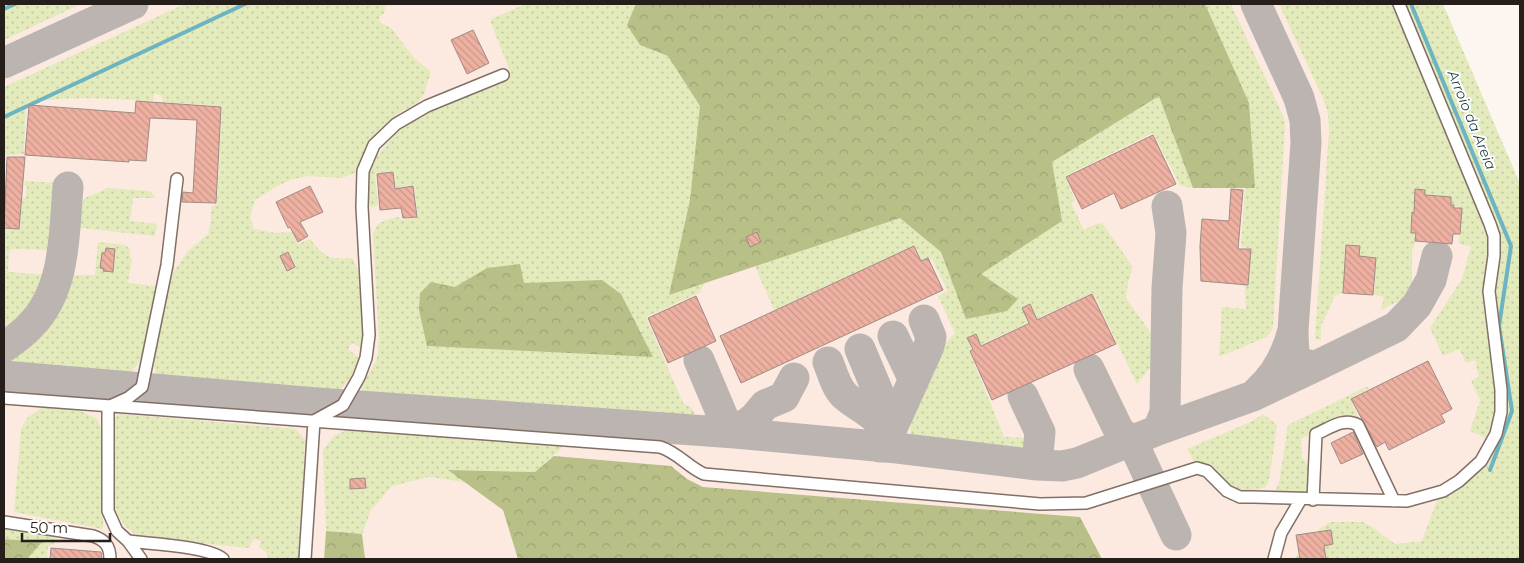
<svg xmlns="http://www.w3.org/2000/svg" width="1524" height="563" viewBox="0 0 1524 563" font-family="Montserrat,sans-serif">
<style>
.built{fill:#fceae1}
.grass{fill:url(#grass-dots)}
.forest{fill:url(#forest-crowns)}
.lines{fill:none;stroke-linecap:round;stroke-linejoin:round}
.stream{stroke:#6cb4c2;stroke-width:4}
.taxiway{stroke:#bcb4b0;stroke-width:31}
.building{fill:url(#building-back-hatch);stroke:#a08b85}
.minor-casing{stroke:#826f66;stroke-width:14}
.minor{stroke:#fff;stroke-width:11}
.labels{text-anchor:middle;stroke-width:4;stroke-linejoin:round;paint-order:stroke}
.water-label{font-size:14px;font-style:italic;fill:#1b3f45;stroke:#fff}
</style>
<defs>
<pattern id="grass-dots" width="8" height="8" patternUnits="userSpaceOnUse" patternTransform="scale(1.25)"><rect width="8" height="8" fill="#e3eabb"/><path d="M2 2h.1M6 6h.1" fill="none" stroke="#c3c8a0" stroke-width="1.8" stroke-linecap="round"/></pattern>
<pattern id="forest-crowns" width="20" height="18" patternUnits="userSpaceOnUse" patternTransform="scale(1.25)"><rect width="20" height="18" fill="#b8bf87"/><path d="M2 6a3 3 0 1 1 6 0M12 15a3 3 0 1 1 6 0" fill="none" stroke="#9ea474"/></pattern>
<pattern id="building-back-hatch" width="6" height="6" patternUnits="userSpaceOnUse" patternTransform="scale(1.25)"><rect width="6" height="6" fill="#edb0a1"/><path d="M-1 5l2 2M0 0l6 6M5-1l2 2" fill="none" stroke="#cb978a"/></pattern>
</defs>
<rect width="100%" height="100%" fill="#fdf5f0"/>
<!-- built -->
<path class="built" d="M4,4H1443L1520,184V559H4Z"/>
<!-- grass -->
<path class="grass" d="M4,4H81L4,40Z
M185,4H386L384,13L379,18L381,23L391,28L414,58L431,72L424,94L418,103L399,113L377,132L365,151L357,172L342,178L308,176L290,180L276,187L255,200L250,217L254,229L275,233L292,232L298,244L310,239C324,257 329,260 352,258L361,275L366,337L362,348L352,343L348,349L359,358L350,378L340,390L330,392L158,379L153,363L168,287L174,271L189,250L208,234L211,221V207L217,204L222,106L163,102L161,95L154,94L153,101C112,99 70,95 29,103L26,106L24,154L6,155L4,181V87Z
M525,4H1231L1284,118L1285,124L1273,328L1267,337L1219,357L1222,307L1246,309L1245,287L1249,248L1241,247L1245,188H1191L1180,185L1153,133L1065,176L1075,200L1071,203L1084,230L1093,225L1102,223L1133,267L1128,282L1126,298L1158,343L1152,365L1137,384L1093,293L969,350L1004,437L1028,438L1027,454L1023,455L914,442C901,422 925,368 939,350C943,344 950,339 955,333L938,296L948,291L932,259L922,262L917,250L913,246L774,310L755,266L705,283L699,293L646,317L683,403C693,408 696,411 694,421L376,397L363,395L361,387L376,361L378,354L379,340L373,235C377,221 385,220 398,217L402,220L418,217L414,185L405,186L407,199L396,201L394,171L375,174L378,205L372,208L369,205V175L376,158L394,135L411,121L508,75L509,69L490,20Z
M1279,4H1395L1490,236L1498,398L1489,439L1470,431L1480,400L1471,381L1479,377L1475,360L1466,363L1459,349L1443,356L1430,328L1462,279L1471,246L1459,244L1461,207L1419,200L1416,241L1412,250V294L1381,310L1384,297L1374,295L1376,258L1359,256L1360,246L1347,245L1343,293L1335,296L1321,326V340L1315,339L1329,131L1328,113L1323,98Z
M1405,4H1443L1520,184V559H1294L1320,528L1331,522H1363L1372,527L1395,544L1422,541L1438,498L1456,489L1471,478L1486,463L1500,438L1495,298L1500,249V234Z
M25,181L59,183L55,250L12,249L9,252L8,272L52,275C40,304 27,319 4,339V195L25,198L27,186L24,185Z
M108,188L150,191L156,198H133L130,221L157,224L155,236L80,228L83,199Z
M98,242L125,245L130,249V257L132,259L128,283L156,286C152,311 150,376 117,377L11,367L7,355L25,340L49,313L69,275H95Z
M4,381L59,386L74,396L4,392Z
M1366,387L1369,388L1350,399L1360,421L1340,419L1301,439L1302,457L1310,468L1312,488L1305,494L1274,493L1279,483L1288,425Z
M43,407L79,410L97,419L102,430L103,529L14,512L21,429L28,417Z
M120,414L296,429L305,440L299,559H268L267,553L259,547L261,541L253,539L249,548L139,537L126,527L114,510L111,429L113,419Z
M1263,414L1277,425L1269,480L1266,487C1258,489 1242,492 1234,489C1219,483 1218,461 1195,463L1187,449L1253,421Z
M351,429L564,446L536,472L450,470L464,482L429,477L392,486L371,510L362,534L326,531L323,450L335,435Z
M4,528L50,534L55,536L54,544L48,546L47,559H4Z"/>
<!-- forest -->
<path class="forest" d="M636,4H1205L1249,103L1255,188H1193L1159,96L1052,162L1062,221L981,274L1018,299L1007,311L966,319L941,252L900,218L669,295L690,200L700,106L668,56L640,45L627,25Z
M520,264L524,283L602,280L621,294L653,357L427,346L419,310L420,293L431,282L455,287L487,268Z
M554,456L671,466L687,479L703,487L1080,517L1102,559H518L503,510L448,470L535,472Z
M326,531L362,534L365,559H324Z
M4,539L42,542L27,559H4Z"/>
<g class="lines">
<!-- stream -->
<path class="stream" d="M1411,4L1511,246L1499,326L1512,411L1490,470
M4,9L15,4
M4,117L245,4"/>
<!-- taxiway -->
<path class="taxiway" d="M1256,4L1299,98L1305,120L1306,143L1293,330
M4,63L133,4
M893,336L912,376V383
M4,347C13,341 23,334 31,325C66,289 64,234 68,187
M860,349L888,416L891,432
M699,360L723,417L735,433L755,417L765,405L784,397L794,378
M828,362C832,372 836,387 844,395C859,409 884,416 887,439L880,447
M1089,369L1120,433L1130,438L1137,439L1135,447
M4,376L317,403L735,433L897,448L1037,465L1062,466L1077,463L1158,430L1253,396L1316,366L1396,327L1417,305L1431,280L1437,256
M1258,391C1277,374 1287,354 1293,330C1294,350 1290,365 1316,366
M1023,396L1040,432L1037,465
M1158,430L1165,412L1167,288L1171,233L1167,206
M887,439L929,346L931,337L924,320
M1126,443L1135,447L1176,535"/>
</g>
<!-- building -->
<path class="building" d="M473,30L489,63L467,74L451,40Z
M136,101L221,107L216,203L182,202L183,192L193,193L197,120L150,118L146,161L129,160V162L25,155L29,105L135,113Z
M1153,135L1176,184L1121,209L1114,193L1082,209L1066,177Z
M7,157H25L19,229L4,228Z
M393,172L395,189L413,186L417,217L403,218L401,208L380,210L377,174Z
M310,186L323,212L300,222L308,236L298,242L290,227L288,228L276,202Z
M1231,189L1243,190L1238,249H1251L1248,285L1201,281L1200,246L1202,219L1229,221Z
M1415,189L1425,190V195L1451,197V205H1454V208H1462L1460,234H1453L1452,244L1415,241L1416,233H1411L1412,212L1414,213Z
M757,232L761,242L750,247L746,237Z
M1346,245L1360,246L1359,256L1376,258L1373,295L1343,293Z
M914,246L921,261L928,258L943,290L741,383L720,336Z
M106,248L115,249L113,272L103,271L104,269L100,268L102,253H105Z
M288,252L295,267L287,271L280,256Z
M1092,294L1116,344L992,400L970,351L973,349L967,338L976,334L981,346L1028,324L1029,323L1022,308L1030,304L1037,320Z
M696,296L716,341L668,363L648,318Z
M1428,361L1452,409L1441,415L1445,422L1389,450L1385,442L1377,447L1351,399Z
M1353,432L1363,454L1341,464L1331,443Z
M365,478L366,488L350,489V479Z
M1331,530L1333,544L1324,546L1326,559H1300L1296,535Z
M51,548L101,552L102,559H50Z"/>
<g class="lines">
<!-- minor casing -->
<g class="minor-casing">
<path id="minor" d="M4,398L660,447C677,452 688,467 704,474L1040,504L1086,503L1197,468L1207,471L1227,491L1240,497H1253L1407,501L1443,491L1459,481L1481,461L1496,434L1501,412V390L1489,291L1494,256V236L1490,224L1399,4
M1313,500L1316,434C1330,428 1344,417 1358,425L1394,501
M4,522L93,536C105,540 110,546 110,559
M128,541C151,544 208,546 223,559
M141,559L128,541L117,531L108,511V407L128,398L142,387L167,265L177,179
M305,559L314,421L343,405L359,377L366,358L369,335L362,207L363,171L374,145L396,124L427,106L503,75
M1274,559L1281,533L1301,499"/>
</g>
<!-- minor -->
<use href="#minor" class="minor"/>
</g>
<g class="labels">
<!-- water labels -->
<g class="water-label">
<text transform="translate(1472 120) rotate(68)" y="5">Arroio da Areia</text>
</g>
</g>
<!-- border -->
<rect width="1524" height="563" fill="none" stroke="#261e1a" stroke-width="10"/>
<!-- scale -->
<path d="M22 533v8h88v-8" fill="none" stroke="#261e1a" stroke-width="2.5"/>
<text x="30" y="533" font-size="15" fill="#261e1a" stroke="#ffffff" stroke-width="4" paint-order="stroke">50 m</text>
</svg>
